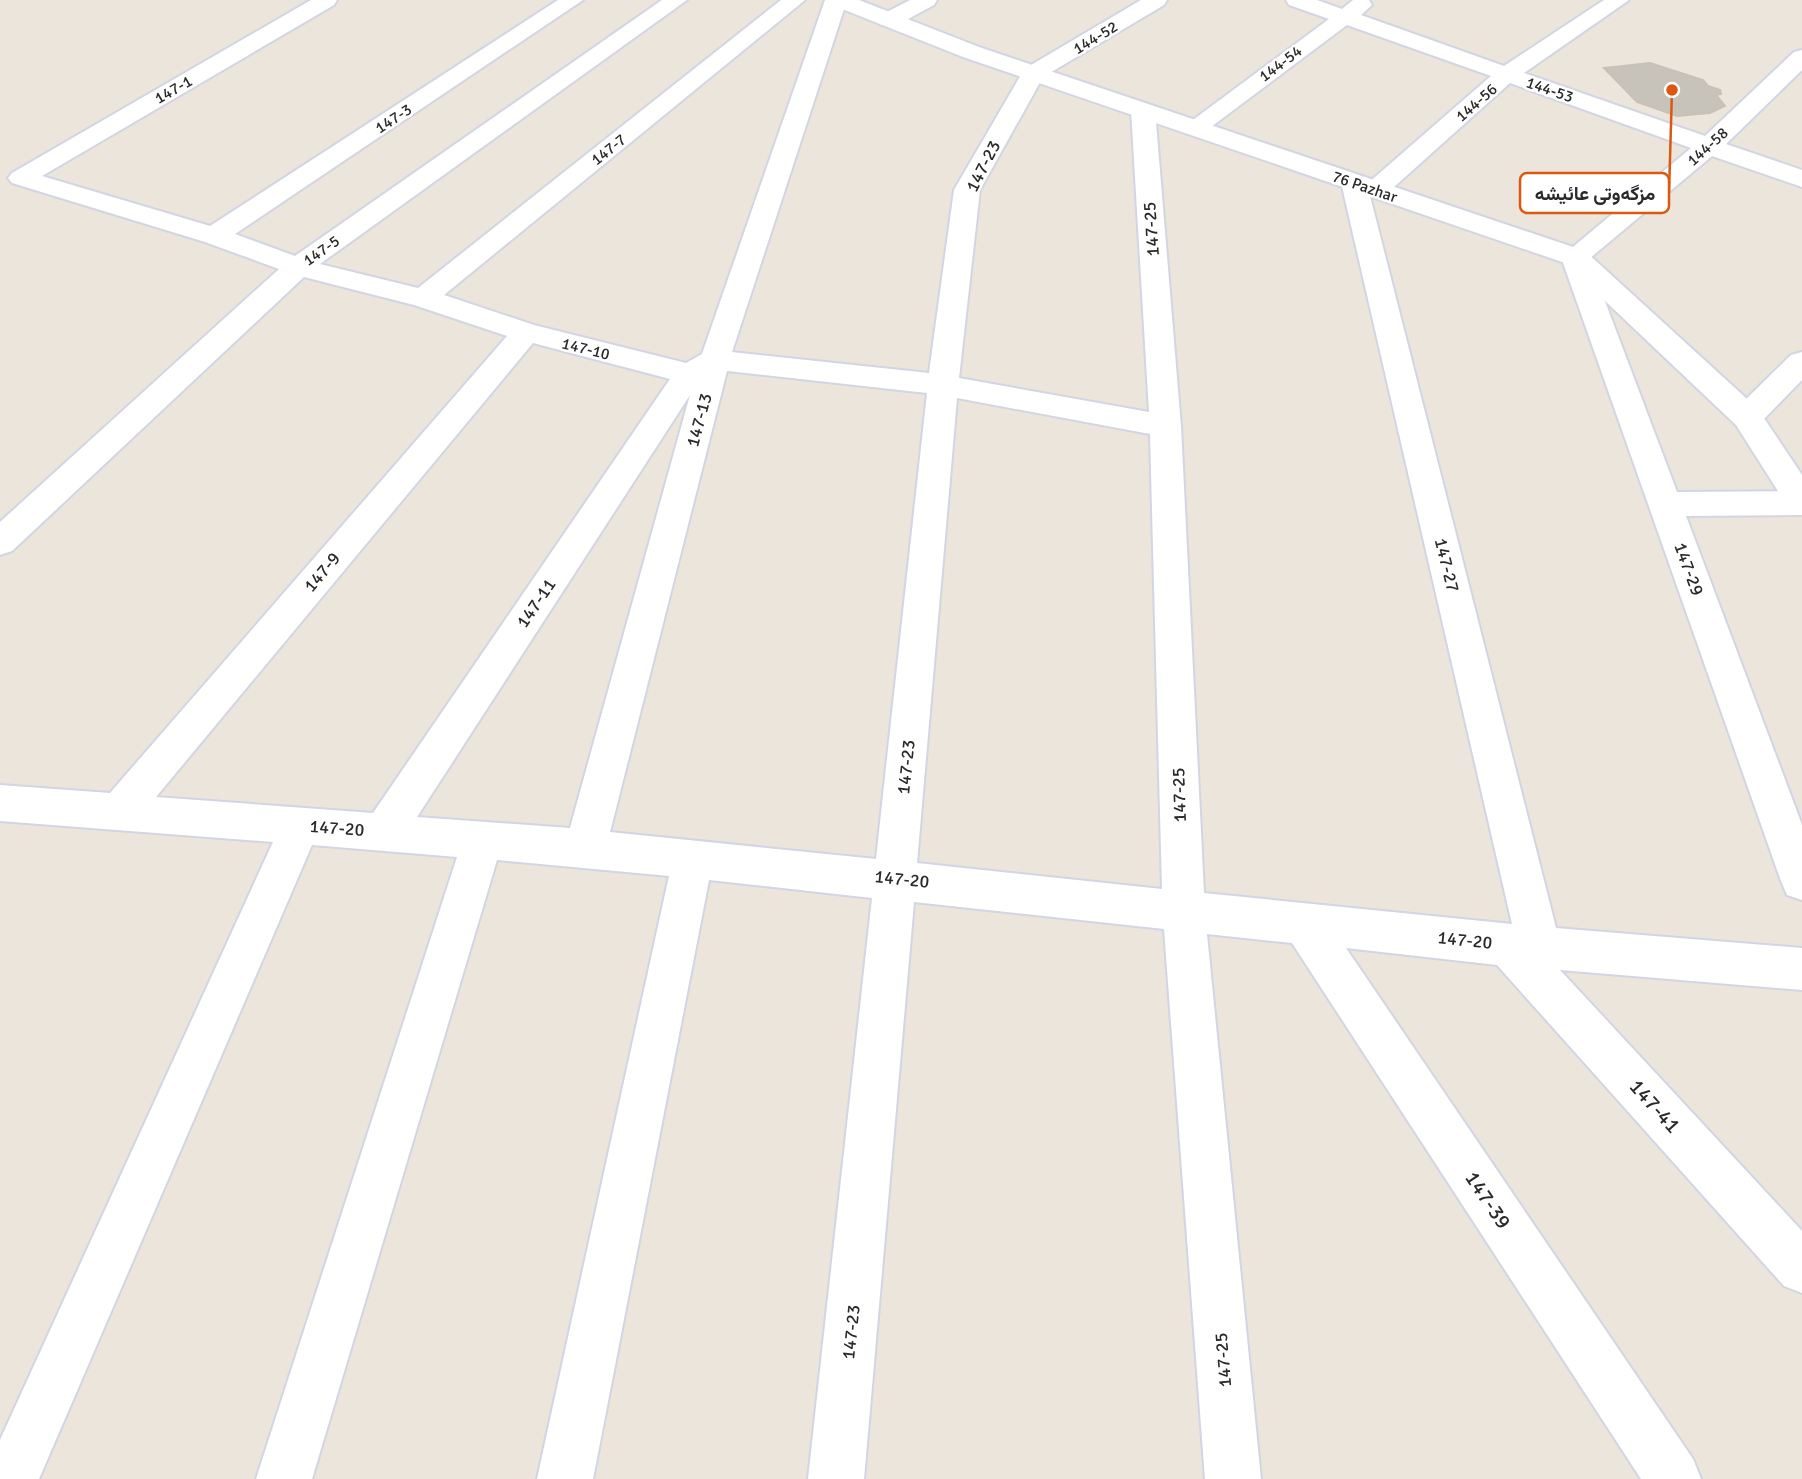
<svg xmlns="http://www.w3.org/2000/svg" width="1802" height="1479" viewBox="0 0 1802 1479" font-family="Signika,Vazirmatn,sans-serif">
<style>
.building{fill:#c7c3bb;stroke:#c7c1b6;stroke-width:2}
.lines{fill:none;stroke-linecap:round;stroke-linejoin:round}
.minor-casing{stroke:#d2d5e3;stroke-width:4}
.tertiary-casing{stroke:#d2d5e3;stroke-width:4}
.minor{fill:#fff;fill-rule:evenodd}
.tertiary{fill:#fff;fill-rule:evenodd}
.labels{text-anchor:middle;stroke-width:5;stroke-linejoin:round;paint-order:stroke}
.far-street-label{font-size:16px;fill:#2a2a2a;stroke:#fff}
.street-label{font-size:18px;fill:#2a2a2a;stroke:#fff}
.near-street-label{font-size:21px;fill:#2a2a2a;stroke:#fff}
.leader{fill:none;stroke:#de570e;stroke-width:2.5}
.callout-dot{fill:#de570e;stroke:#fff;stroke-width:2.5}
.callout{fill:#fff;stroke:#de570e;stroke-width:2.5}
.callout-label{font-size:19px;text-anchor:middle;font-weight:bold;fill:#2a2a2a}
</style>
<rect width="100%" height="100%" fill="#ece5dc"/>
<!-- building -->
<path class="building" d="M1650,63L1703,80L1708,86L1720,90L1721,94L1716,95L1725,106L1710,113L1677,116L1637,102L1604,68Z"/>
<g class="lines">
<!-- minor casing -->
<g class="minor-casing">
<path id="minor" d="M311,0H337L334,5L42,176L210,226L558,0H583L235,234L295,256L662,0H687L320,264L418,288L781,0H805L444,295L534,325L686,363L702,354L825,0H847L732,352L929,373L954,190L1022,73L1026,68L1141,0H1167L1164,5L1043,77L980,190L959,378L1149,412L1131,110L1135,105H1151L1155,110L1181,426L1204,893L1512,924L1341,182L1345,177L1354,174L1363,177L1367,184L1491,76L1347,25L1203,133L1194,135L1185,133L1182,128L1329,19L1289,5L1286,0H1317L1342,9L1353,0H1369L1372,5L1361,15L1504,66L1604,0H1629L1524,73L1705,136L1794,52L1802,50V70L1726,144L1802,170V187L1712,156L1589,259L1677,492L1802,491V515L1686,516L1802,825V900L1787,895L1781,881L1561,257L1691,148L1510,83L1385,195L1370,196L1556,928L1802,948V990L1560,970L1802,1231V1293L1784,1286L1497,965L1346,948L1693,1459L1701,1479H1641L1292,943L1207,934L1261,1479H1205L1164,929L914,902L864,1479H808L872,898L709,880L593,1479H537L669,876L497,860L312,1479H256L457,857L312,845L39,1479H0V1440L273,842L0,821V785L110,793L507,336L414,305L304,277L12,551L0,555V522L279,269L205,242L12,183L8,178L12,173ZM533,343L670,379L373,813L156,797ZM727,371L927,393L876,859L610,832ZM690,395L570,828L417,817ZM957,398L1150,434L1162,889L917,863Z
M910,0H937L934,5L897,25H881L878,20L881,15Z
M1802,352V380L1758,425L1747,428L1736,425L1731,417L1736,409L1791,355Z"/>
</g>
<!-- tertiary casing -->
<g class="tertiary-casing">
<path id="tertiary" d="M829,0H859L979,47L1585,251L1758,409L1802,475V513L1790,510L1736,425L1565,263L963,57L832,5Z"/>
</g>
<!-- minor -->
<use href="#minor" class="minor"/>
<!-- tertiary -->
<use href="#tertiary" class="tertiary"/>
</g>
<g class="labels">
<!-- far-street labels -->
<g class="far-street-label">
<text transform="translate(1095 37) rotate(-31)" y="6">144-52</text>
<text transform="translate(1280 63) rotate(-37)" y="6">144-54</text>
<text transform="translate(173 89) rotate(-30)" y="6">147-1</text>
<text transform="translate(1550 89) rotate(19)" y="6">144-53</text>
<text transform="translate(1476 102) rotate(-41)" y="6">144-56</text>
<text transform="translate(393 118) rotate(-33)" y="6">147-3</text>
<text transform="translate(1707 146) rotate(-42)" y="6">144-58</text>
<text transform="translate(608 149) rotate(-39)" y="6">147-7</text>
<text transform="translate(1365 186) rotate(19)" y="6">76 Pazhar</text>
<text transform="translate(321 250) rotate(-35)" y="6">147-5</text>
<text transform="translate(586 348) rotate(14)" y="6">147-10</text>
</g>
<!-- street labels -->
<g class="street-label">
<text transform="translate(983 166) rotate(-63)" y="6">147-23</text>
<text transform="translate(1151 229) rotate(-94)" y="6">147-25</text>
<text transform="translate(699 420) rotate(-75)" y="6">147-13</text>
<text transform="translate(1447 565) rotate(76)" y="6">147-27</text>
<text transform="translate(1689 569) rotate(70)" y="6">147-29</text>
<text transform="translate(322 572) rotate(-50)" y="6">147-9</text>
<text transform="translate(536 603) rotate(-56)" y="6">147-11</text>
<text transform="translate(906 767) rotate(-84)" y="6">147-23</text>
<text transform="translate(1179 795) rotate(-92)" y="6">147-25</text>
<text transform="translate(337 828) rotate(4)" y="6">147-20</text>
<text transform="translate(902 879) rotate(6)" y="6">147-20</text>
<text transform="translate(1465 940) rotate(6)" y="6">147-20</text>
<text transform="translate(851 1332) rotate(-84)" y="6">147-23</text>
<text transform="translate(1223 1360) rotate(-95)" y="6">147-25</text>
</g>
<!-- near-street labels -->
<g class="near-street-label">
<text transform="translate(1655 1106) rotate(48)" y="7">147-41</text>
<text transform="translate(1488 1200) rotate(56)" y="7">147-39</text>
</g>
</g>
<!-- callouts -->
<path class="leader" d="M1672 90L1669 193"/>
<circle class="callout-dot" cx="1672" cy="90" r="7"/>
<rect class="callout" x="1520" y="173" width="149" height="40" rx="7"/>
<g class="callout-label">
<text x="1595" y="200">مزگەوتی عائیشە</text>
</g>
</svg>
